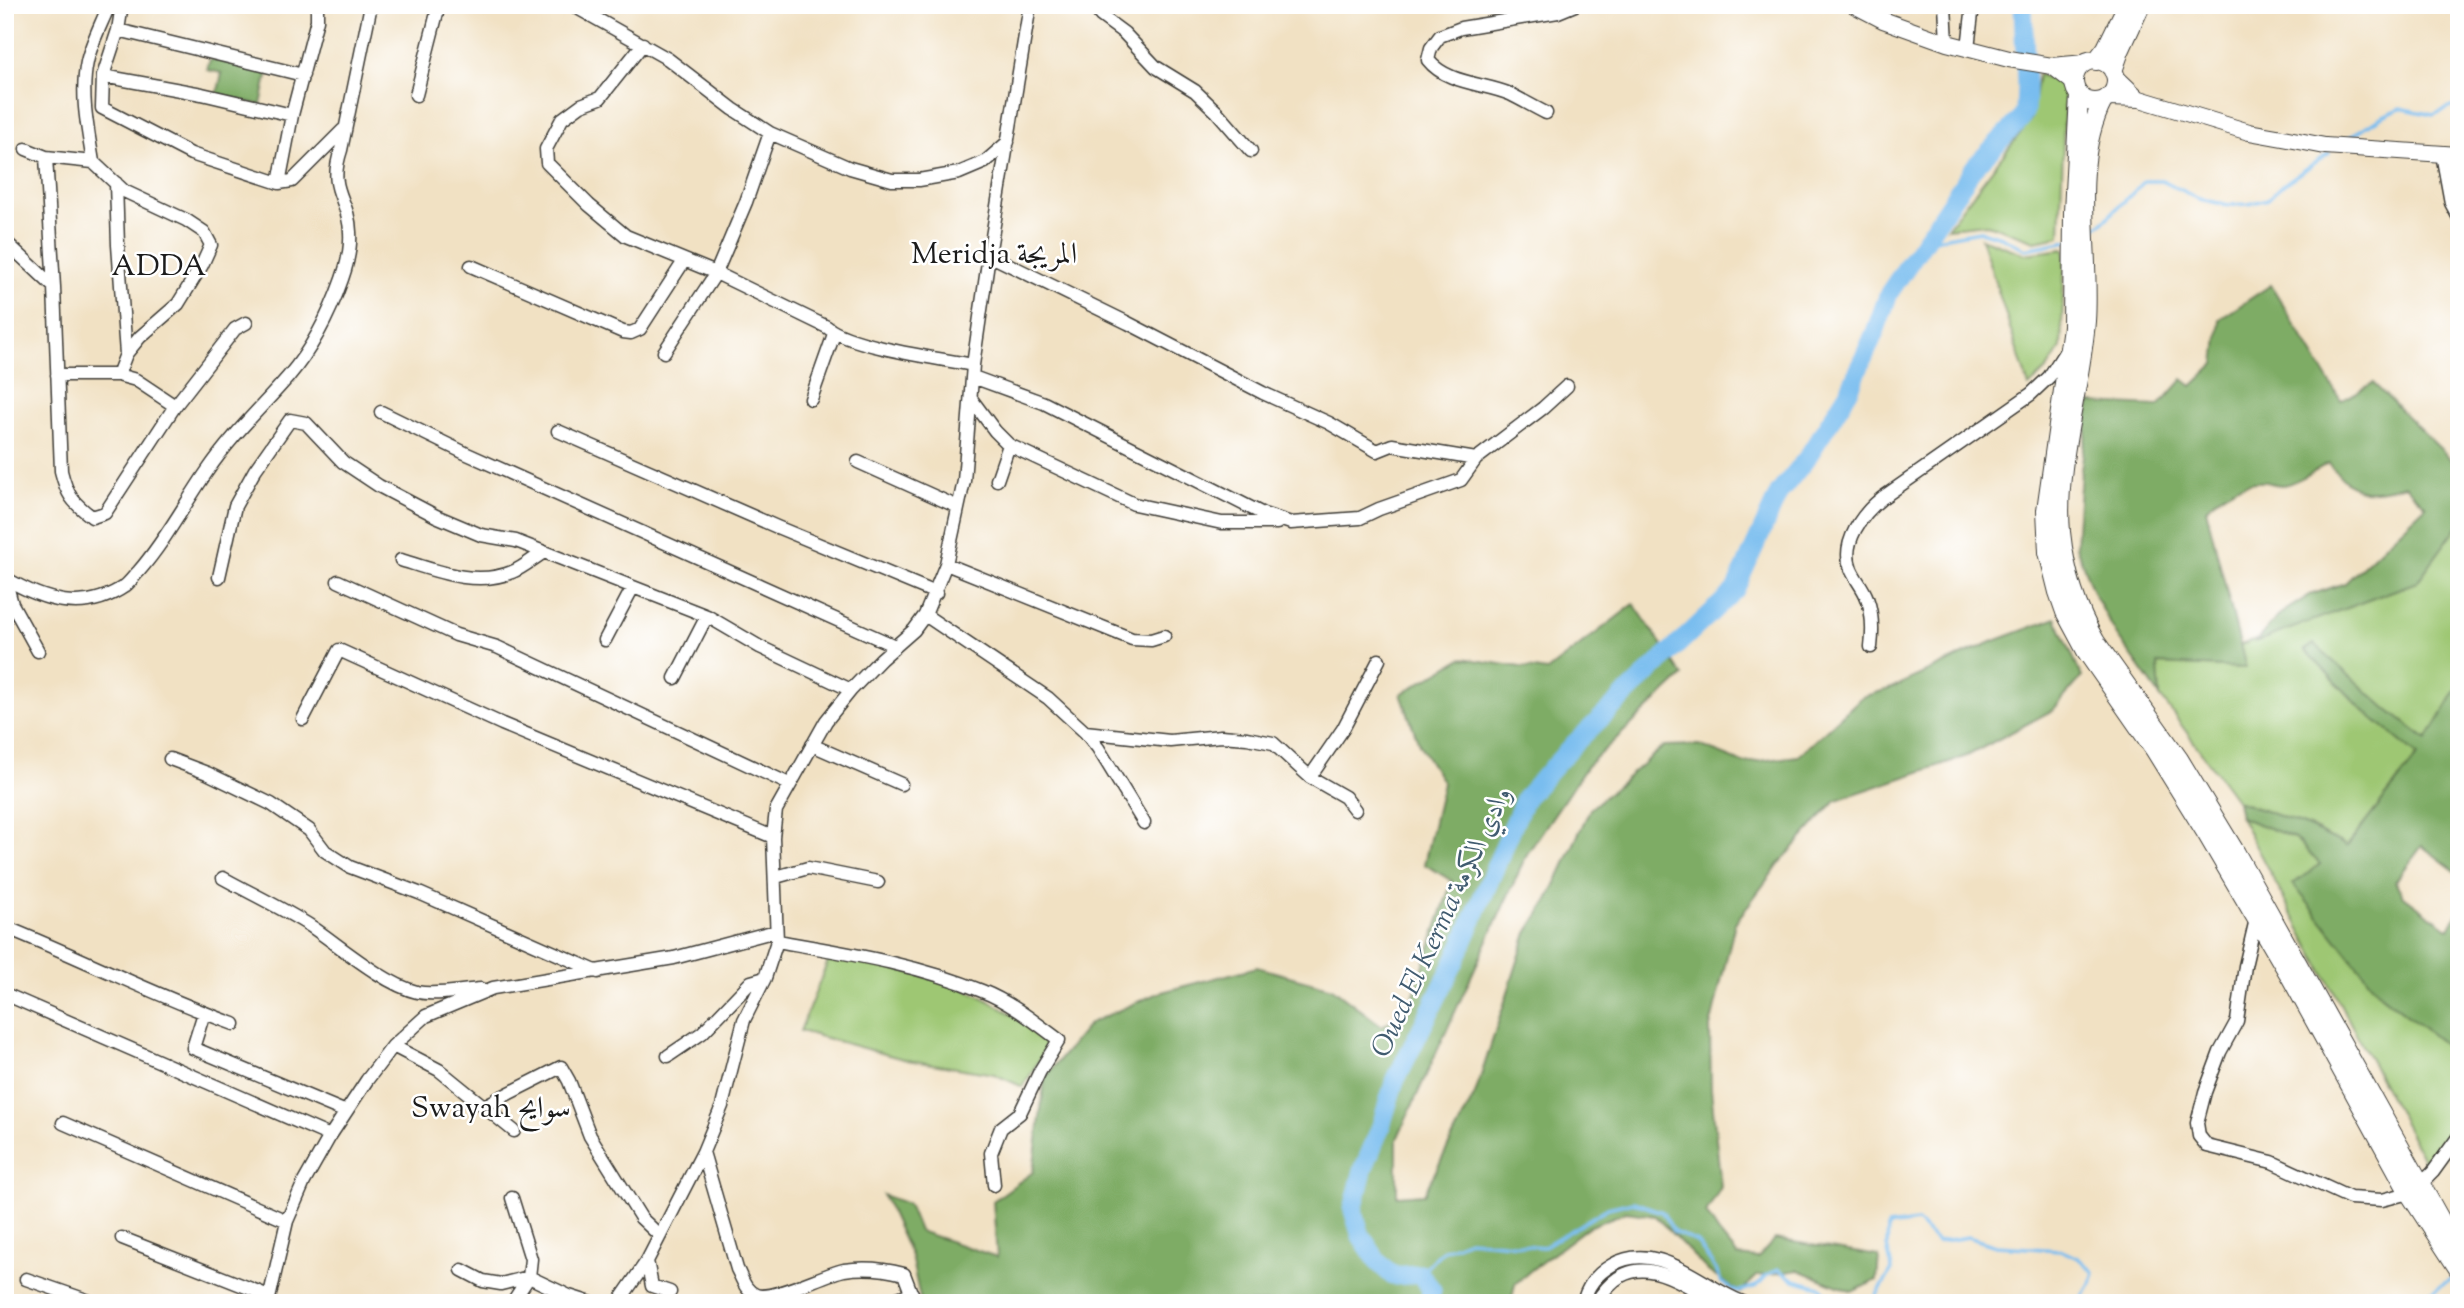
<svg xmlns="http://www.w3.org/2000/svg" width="2464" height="1308" viewBox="0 0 2464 1308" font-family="'Sorts Mill Goudy',Amiri,serif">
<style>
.green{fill:#9ec773;stroke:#5d7248;stroke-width:2}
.forest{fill:#7eac65;stroke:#4d6440;stroke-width:2}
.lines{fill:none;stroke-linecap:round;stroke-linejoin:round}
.stream{stroke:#79bdef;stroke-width:3.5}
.river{stroke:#79bdef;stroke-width:19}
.minor-casing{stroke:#3c3a35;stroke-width:15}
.major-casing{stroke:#3c3a35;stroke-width:18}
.highway-casing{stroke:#3c3a35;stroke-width:20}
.minor{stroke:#fff;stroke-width:12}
.major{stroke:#fff;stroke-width:16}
.highway{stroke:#fff;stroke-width:18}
.labels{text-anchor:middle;stroke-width:5;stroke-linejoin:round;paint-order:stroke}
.water-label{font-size:28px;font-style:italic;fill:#415c70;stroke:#fff}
.quarter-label{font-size:30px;fill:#1c1c1c;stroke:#fff}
</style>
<rect width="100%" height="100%" fill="#fff"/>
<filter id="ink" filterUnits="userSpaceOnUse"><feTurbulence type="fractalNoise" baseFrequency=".0143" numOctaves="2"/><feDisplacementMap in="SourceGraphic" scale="14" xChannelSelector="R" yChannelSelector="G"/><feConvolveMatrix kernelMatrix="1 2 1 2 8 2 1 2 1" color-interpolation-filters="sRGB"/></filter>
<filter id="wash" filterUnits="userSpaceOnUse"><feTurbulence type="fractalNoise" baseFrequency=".00686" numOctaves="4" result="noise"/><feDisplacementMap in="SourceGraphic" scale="28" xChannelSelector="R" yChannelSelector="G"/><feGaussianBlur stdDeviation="1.57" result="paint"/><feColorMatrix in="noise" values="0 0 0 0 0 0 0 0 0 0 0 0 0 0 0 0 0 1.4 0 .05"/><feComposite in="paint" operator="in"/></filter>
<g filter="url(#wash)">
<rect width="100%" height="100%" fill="#f1e1c3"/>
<!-- green -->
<path class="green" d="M2038,74L2065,86L2060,236L2035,241L1987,224L1947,228L2031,119Z
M1981,238L2025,254L2065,249L2061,348L2047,369L2029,387Z
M2459,524V685L2428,740L2306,650L2364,711L2418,755L2347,846L2307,826L2237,801L2160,696L2157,664L2245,668L2240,645L2287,630L2417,582Z
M2240,817L2295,838L2321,864L2294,884L2380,994L2459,1056L2454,1071L2459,1090V1124L2426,1164Z
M830,956C875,965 942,976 982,997C1006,1009 1029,1025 1051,1040L1023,1087L994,1074L907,1060L800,1031Z"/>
<!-- forest -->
<path class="forest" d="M210,59L268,72L261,105L217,95L222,73L207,70Z
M2271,285L2341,401L2373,383L2459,467V524L2417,582L2255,642L2280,614L2310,595L2345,583L2426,506L2405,485C2367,495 2355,497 2329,463C2315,470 2299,482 2283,485C2277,485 2271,483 2266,482C2243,480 2221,493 2206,509L2246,668L2158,664L2160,696L2116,634L2093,592L2076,546L2081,470L2090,403L2159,406L2183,379L2192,386L2215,364L2220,319Z
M1634,604L1683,676L1587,766L1527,854L1397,1139V1196L1424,1194L1475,1094L1527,933L1548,900L1590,809L1664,746L1699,745L1744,763L1798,756L1862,697L1889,689L1994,641L2056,618L2082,677L2053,710L1967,756L1836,800L1779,864L1735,923L1710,1027L1711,1089L1721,1187L1706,1213L1719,1233L1738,1256L1758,1258L1775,1239L1879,1256L1877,1280L1852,1292L1799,1270L1757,1276L1740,1293L1709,1272L1655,1216L1626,1212L1588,1227L1530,1271L1515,1284L1511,1303H921L911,1256L883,1195L908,1204L919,1231L997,1257L993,1201L1033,1172L1045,1077L1090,1023L1158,993L1257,967L1332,988L1382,1026L1409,1009L1452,881L1424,864L1443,783L1419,744L1401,694L1462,658L1547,671Z
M2314,644L2388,710L2427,740L2459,685V874L2422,846L2395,882L2404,896L2449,929L2459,910V1056L2380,994L2293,884L2320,864L2295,838L2240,817L2237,801L2307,826L2347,846L2418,756L2364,711L2305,650Z"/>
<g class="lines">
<!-- stream -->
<path class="stream" d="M2344,141L2379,118L2400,108L2433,115L2459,104
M2090,230L2101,224L2145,181H2162L2199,199L2228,205L2249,204L2268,199L2281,186L2329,153
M1924,241L1980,231L2001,237L2026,249L2068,241
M1420,1274L1442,1251L1469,1240L1543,1247L1608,1208L1633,1202L1662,1212L1674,1232L1697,1242L1716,1270L1721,1282L1737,1292L1757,1286L1767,1275L1778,1269L1794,1280L1820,1287L1834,1303
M1872,1303L1892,1270L1887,1246L1888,1226L1917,1222L1937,1242L1968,1237L1996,1246L2060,1250L2078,1258L2094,1272L2091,1283L2079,1303
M2414,1303L2457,1275"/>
<!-- river -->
<path class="river" d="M1428,1303L1432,1290L1420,1274L1393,1276L1379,1263L1361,1236L1353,1210L1363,1170L1381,1126L1394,1083L1455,961L1525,798L1575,743L1735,590L1779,493L1807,458L1849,391L1875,332L1889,293L1975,166L2020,120L2025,111L2026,86L2023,5"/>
</g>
</g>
<g filter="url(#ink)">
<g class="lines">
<!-- minor casing -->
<g class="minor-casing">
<path id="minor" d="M122,5L118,30L103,76L102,108L191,154L279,183L292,115L317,20V5
M572,5L668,59L733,109L770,133L850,168L892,180H919L959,173L985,162L1008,142
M1092,5L1101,16L1124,33L1156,67L1195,91L1217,112L1251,151
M1945,5L1947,43
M118,30L303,75
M643,44L600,98L581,105L562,119L546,149L547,163L589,205L626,236L716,273L827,327C848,346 941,359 973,365
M1968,48L1973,5
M103,76L202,94L292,115
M416,95L439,5
M1546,113C1534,107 1522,100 1510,94C1484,83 1447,84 1428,60L1431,48L1440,36L1461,28L1558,12L1575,5
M26,149L46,157L93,162L124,191L186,220L204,232L211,245L202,265L178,304L140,337L126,354
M2442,154L2451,203L2459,218
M46,157L54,287
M93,162C88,130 80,95 87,62C91,43 102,23 109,5
M279,183L292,181L343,130
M5,241L54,287L61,471C67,495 72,502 92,517L105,513L175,406L235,329L246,323
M989,255L1128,323L1263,393L1329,423L1377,451L1392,445L1476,459
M471,266L623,332L631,333L640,329L684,261
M664,352L716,273L746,202L770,133
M57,375H118L126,354L118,245L116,183
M118,375L136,380L175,406
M973,377L1044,403L1263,514L1291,523L1360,518L1379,509L1461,480L1476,459L1543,408L1567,386
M811,399L834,334
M972,400L995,431L1009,445L1134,504L1222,523H1277
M381,412L465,453L895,646
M558,431L777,527L936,593
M858,462L958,507
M997,480L1009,445
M401,560C436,571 476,587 512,572C523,568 534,558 544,552
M946,564L1132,639L1151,640L1164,636
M219,577L235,506L255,470L290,420L306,423L343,462L379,486L436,516L481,535L516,541L707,616L760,647L851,690
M5,578C44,601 84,614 125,586C130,582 134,576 139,571C166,540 185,503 208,470C231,436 261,408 288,377C311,350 330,313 342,279C347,265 351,247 350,232C349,197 327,192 341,150L371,5
M5,578L12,604L38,651
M338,581L456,635L497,647L789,784
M925,615L1048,698L1085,732L1098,748L1144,823
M605,640L633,587
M1871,647C1873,630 1873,614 1867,598C1863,587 1855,579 1851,569C1840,543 1863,513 1882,498L2031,394L2049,377L2065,352
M675,678L707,616
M303,719L339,650L502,724L773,837
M1085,732L1170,741L1221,736L1247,738L1273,743L1310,777L1345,797L1355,810
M812,745L901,784
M170,759L207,773L271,804L309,830L325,851L350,867L419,893L598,972
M1310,777L1343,729L1379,660
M776,877L808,868L878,882
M223,878C252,894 284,909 312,927C340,946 384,984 417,992C436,996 462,990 481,989
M2256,919L2245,966L2237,1021L2220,1052L2205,1092L2197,1123L2199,1136L2207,1146L2272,1162L2350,1198L2382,1200L2409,1193
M5,927C82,958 156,996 234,1024
M777,941C845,953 917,964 982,991C1010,1002 1035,1022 1059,1040L1040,1071L1020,1113L1001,1128L991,1153L994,1185
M5,994L330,1136
M204,1013L193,1048L346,1112
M393,1046L439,1070L514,1131
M668,1056L702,1033L751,982L765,978
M484,1106L561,1067L569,1081L590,1136L641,1218L660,1236
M63,1123L287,1221
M703,1152L737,1269C742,1278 745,1291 756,1295C772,1301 824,1274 844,1270C864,1267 885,1269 904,1274L915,1303
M2420,1185L2433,1172L2459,1136
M122,1238L269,1296
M647,1261L652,1286L670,1292
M462,1270L483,1281L501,1284L529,1277L569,1296L591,1303
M26,1279L95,1303
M268,1303L287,1221L304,1182L330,1136L367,1080L393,1046L426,1016L493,988L674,958L776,931
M512,1303L529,1277L531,1259L512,1198
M618,1303L647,1261L703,1152L722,1106L744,1020L765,978L777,941L773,837L776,810L826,721L851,690L881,659L914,630L925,615L946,564L964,481L973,365L989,255L1030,5
M883,1303L912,1293
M1583,1303C1587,1286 1598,1273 1612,1265C1658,1238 1704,1289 1745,1303
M1596,1303C1630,1245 1673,1277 1717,1303"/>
</g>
<!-- major casing -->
<g class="major-casing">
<path id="major" d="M1854,5L1883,20L1947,43L2009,59L2052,66L2085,63
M2052,66L2074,83
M2115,76L2138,98
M2108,98L2140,99L2249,132L2299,141L2325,146L2459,155"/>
</g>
<!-- highway casing -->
<g class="highway-casing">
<path id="highway" d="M2074 81a21 21 0 1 1 42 0a21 21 0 1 1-42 0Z
M2096,61L2106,48L2127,5
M2113,71L2120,51L2141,5
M2079,95L2073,212L2072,327L2046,510L2048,552L2058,592L2065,612L2086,651L2154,749L2206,833L2291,978L2409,1193L2459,1270
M2103,101C2070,164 2091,251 2086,321C2081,389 2055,464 2061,532C2065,571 2076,608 2096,642L2179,759L2236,853L2453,1242"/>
</g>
<!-- minor -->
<use href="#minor" class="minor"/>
<!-- major -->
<use href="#major" class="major"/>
<!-- highway -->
<use href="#highway" class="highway"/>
</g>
</g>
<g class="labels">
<!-- water labels -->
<g class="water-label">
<text transform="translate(1440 921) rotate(-65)" y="10">Oued El Kerma وادي الكرمة</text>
</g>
<!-- quarter labels -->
<g class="quarter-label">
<text x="994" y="263">Meridja المريجة</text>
<text x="159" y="275">ADDA</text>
<text x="491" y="1117">Swayah سوايح</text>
</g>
</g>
<!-- margin -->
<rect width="2464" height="1308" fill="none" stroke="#fff" stroke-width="28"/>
</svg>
